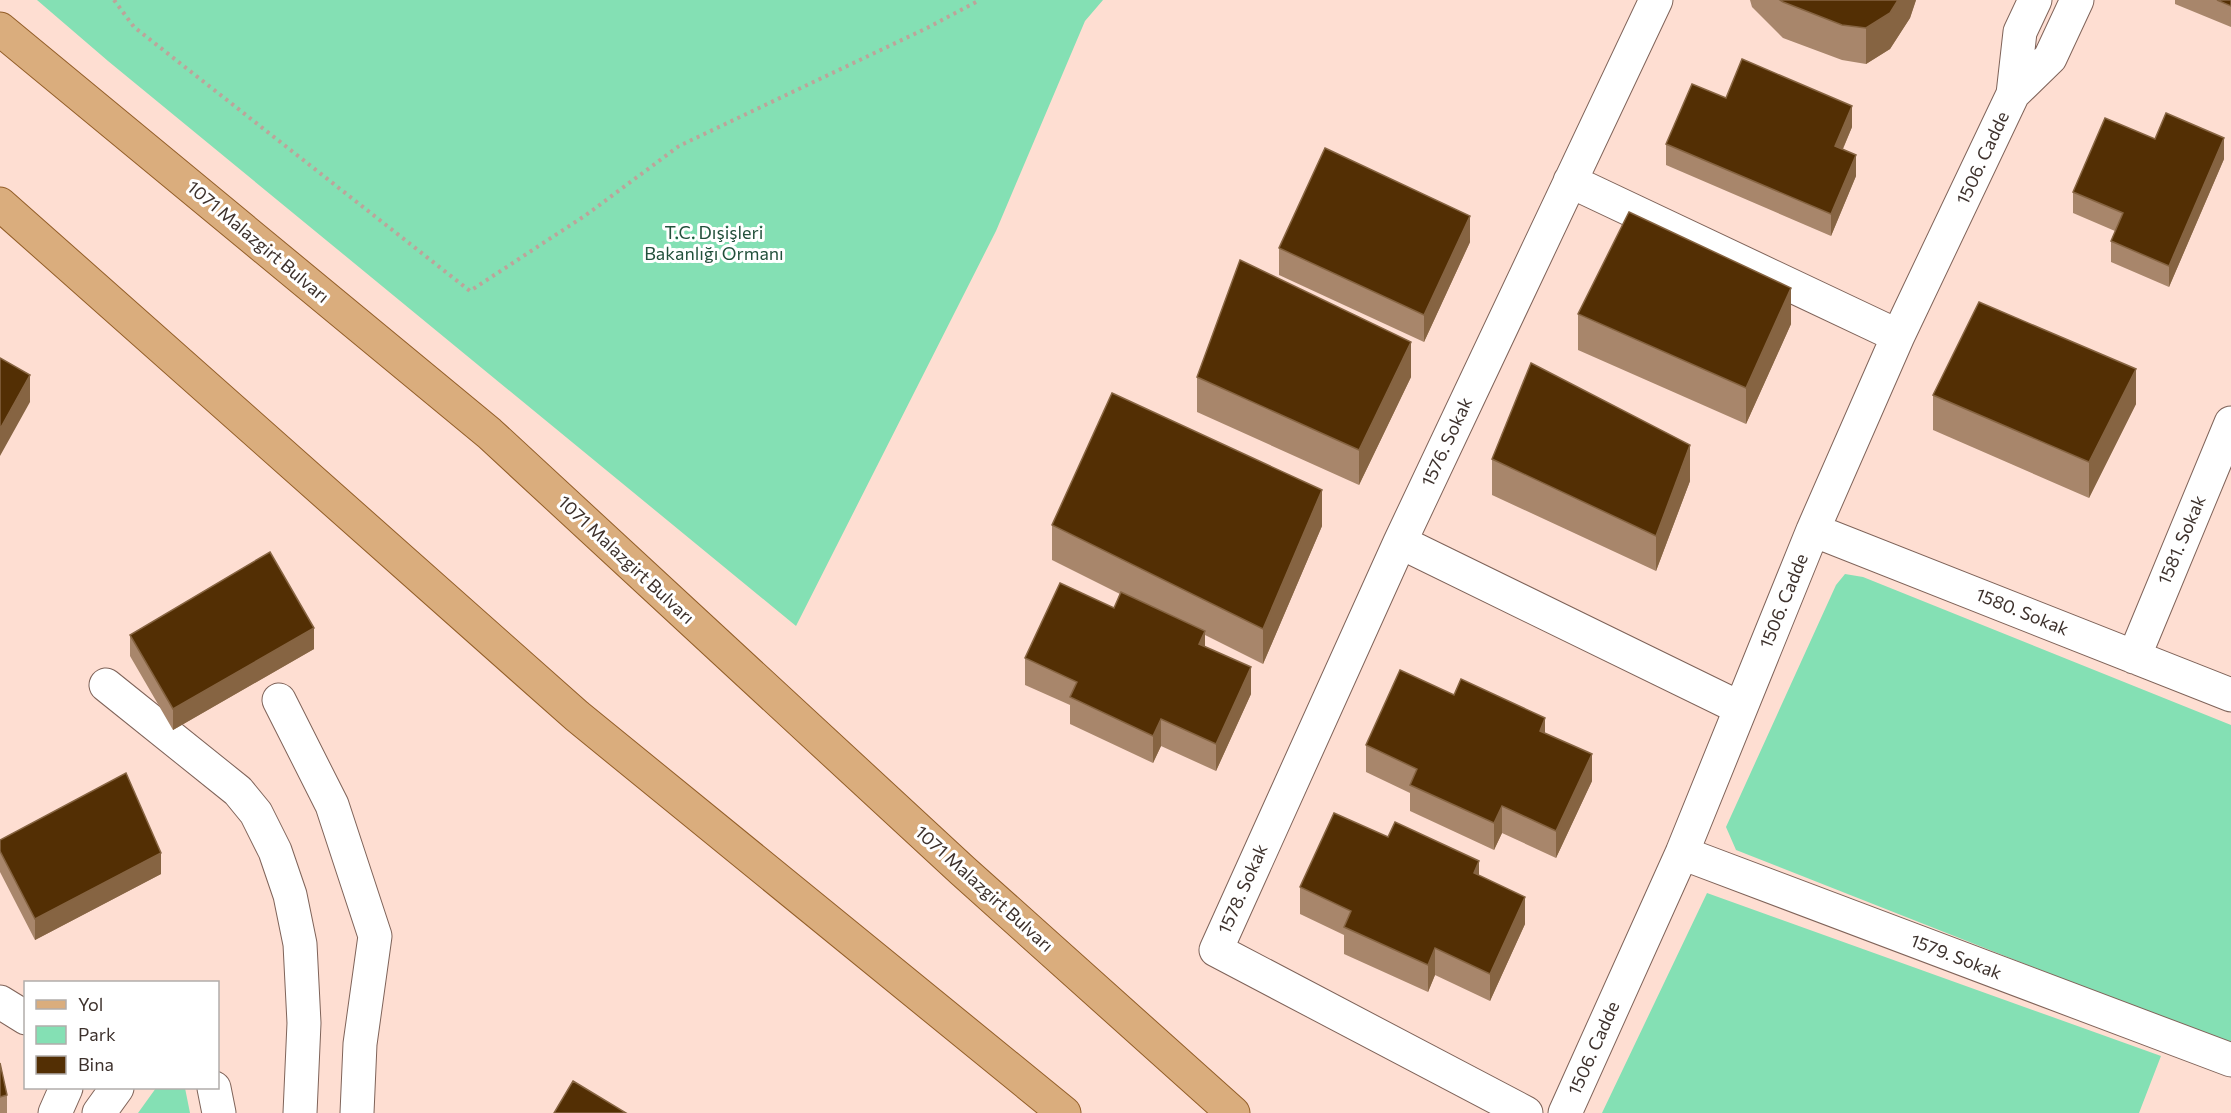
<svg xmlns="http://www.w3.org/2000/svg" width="2231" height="1113" viewBox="0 0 2231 1113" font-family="Commissioner,sans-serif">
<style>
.green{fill:#84e0b4}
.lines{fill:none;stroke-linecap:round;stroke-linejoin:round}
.minor-casing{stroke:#7f6359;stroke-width:35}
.major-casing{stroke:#935e28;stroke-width:35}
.path{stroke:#bda49a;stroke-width:4;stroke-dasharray:3 4.5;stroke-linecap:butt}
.minor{stroke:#fff;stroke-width:33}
.major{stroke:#daad7d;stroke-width:33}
.wall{fill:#a8866b}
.shaded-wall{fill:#866442}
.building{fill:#532f04;stroke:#866442;stroke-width:1.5}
.labels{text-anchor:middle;stroke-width:6;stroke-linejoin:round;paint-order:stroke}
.street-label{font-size:18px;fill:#3d312c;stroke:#fff}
.park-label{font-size:18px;fill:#22503b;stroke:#fff}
</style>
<rect width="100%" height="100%" fill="#feded2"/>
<!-- green -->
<path class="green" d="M37,0H1103L1085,21L996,231L796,626L108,61Z
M1845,574L1863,577L2231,725V1045L1736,850L1726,827L1836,585Z
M1707,893L2161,1056L2139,1113H1602Z
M156,1088H185L190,1113H138Z"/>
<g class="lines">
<!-- minor casing -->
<g class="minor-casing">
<path id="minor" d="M1656,0L1400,542L1740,708
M2013,94L2050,58L2077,0
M1570,181L1898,336
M1813,530L2231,695
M1400,542L1216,950L1526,1113
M2134,657L2231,423
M106,685L238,791L256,813L275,851L290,895L300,944L304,1023L300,1113
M279,700L332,805L375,936L360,1044L357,1113
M1682,853L2231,1060
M0,1002L26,1018
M214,1088L219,1113
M55,1113L66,1088
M99,1113L117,1088
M1565,1113L1682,853L1813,530L1898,336L2013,94L2020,32L2035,0"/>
</g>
<!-- major casing -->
<g class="major-casing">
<path id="major" d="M0,29L489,433L963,871L1233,1113
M0,204L577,716L1064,1113"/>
</g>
<!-- path -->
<path class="path" d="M114,0L134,27L470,291L586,215L679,146L927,28L980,0"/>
<!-- minor -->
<use href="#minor" class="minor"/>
<!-- major -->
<use href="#major" class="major"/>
</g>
<!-- wall -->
<path class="wall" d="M1750,0H1916L1910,18L1890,49L1866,64L1842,60L1783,38L1752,7Z
M2175,0H2231V27L2175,4Z
M1852,127L1843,149L1856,176L1831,236L1666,165V144Z
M2155,139L2224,159L2169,287L2111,262V241L2115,231L2073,213V192Z
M1470,242L1424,342L1279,275V248Z
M1578,314L1791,324L1746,424L1578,350Z
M1197,377H1411L1359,485L1197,412Z
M1933,395L2136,404L2089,498L1933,430Z
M1492,459L1690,481L1656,571L1492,495Z
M1052,525L1322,526L1263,664L1205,635V646L1251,694L1216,771L1161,746L1153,763L1070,724V705L1025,685V658L1114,608L1120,594L1052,560Z
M130,635L314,649L173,730L130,656Z
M1454,695L1545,734L1592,781L1556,858L1502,833L1494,850L1410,811V793L1366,772V745Z
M1388,837L1479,876L1525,924L1490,1001L1435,975L1428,992L1344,954V935L1300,914V887Z
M0,840L161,874L35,940L0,872Z
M0,1063L7,1095V1113H0Z"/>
<!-- shaded-wall -->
<path class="shaded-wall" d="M1898,0H1916L1910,18L1890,49L1866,64V28Z
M1852,106V127L1835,167V146Z
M2224,138V159L2169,287V266Z
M1856,155V176L1831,236V214Z
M1470,216V242L1424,342V315Z
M1791,288V324L1746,424V388Z
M1411,342V377L1359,485V450Z
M2136,369V404L2089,498V462Z
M30,375V402L0,456V429Z
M1690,445V481L1656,571V536Z
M1322,490V526L1263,664V629Z
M314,628V649L173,730V709Z
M1205,631V658L1199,644Z
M1251,667V694L1216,771V744Z
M1545,718V745L1540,731Z
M1161,719V746L1153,763V736Z
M1592,754V781L1556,858V831Z
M1502,806V833L1494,850V823Z
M161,853V874L35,940V919Z
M1479,861V887L1474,873Z
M1525,897V924L1490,1001V974Z
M1435,948V975L1428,992V965Z"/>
<!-- building -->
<path class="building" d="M1780,0H1898L1890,13L1866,28L1842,25L1783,2Z
M2217,0H2231V6Z
M1742,59L1852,106L1835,146L1856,155L1831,214L1666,144L1692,84L1726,98Z
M2166,113L2224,138L2169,266L2111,241L2123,213L2073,192L2105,118L2155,139Z
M1325,148L1470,216L1424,315L1279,248Z
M1629,212L1791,288L1746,388L1578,314Z
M1240,260L1411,342L1359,450L1197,377Z
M1979,302L2136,369L2089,462L1933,395Z
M0,358L30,375L0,429Z
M1531,363L1690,445L1656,536L1492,459Z
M1112,393L1322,490L1263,629L1052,525Z
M270,552L314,628L173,709L130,635Z
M1060,583L1114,608L1121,592L1205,631L1199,644L1251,667L1216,744L1161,719L1153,736L1070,697L1077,682L1025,658Z
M1400,670L1454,695L1461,679L1545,718L1540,731L1592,754L1556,831L1502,806L1494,823L1410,785L1417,769L1366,745Z
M126,773L161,853L35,919L0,851V840Z
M1334,813L1388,837L1395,822L1479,861L1474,873L1525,897L1490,974L1435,948L1428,965L1344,927L1351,911L1300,887Z
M0,1063L7,1095L0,1097Z
M573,1081L626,1113H554Z"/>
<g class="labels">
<!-- street labels -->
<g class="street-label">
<text transform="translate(1983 158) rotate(-65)" y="6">1506. Cadde</text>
<text transform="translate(258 242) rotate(40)" y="6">1071 Malazgirt Bulvarı</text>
<text transform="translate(1447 442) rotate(-65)" y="6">1576. Sokak</text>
<text transform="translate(2182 540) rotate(-67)" y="6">1581. Sokak</text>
<text transform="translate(626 560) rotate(43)" y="6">1071 Malazgirt Bulvarı</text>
<text transform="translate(1784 601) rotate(-68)" y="6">1506. Cadde</text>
<text transform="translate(2022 612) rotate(22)" y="6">1580. Sokak</text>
<text transform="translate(984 889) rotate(42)" y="6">1071 Malazgirt Bulvarı</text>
<text transform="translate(1243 889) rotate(-66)" y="6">1578. Sokak</text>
<text transform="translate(1956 957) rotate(21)" y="6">1579. Sokak</text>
<text transform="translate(1594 1048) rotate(-66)" y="6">1506. Cadde</text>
</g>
<!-- park labels -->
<g class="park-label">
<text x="714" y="239">T.C. Dışişleri<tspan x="714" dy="21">Bakanlığı Ormanı</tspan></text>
</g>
</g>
<!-- legend -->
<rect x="24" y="981" width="195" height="108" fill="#ffffff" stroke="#b1adab" stroke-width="1.5"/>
<rect x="36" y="1000" width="30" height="9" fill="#daad7d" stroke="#b1adab" stroke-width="1.5"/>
<text x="78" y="1011" font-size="18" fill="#3d312c">Yol</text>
<rect x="36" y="1026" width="30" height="18" fill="#84e0b4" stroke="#b1adab" stroke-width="1.5"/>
<text x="78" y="1041" font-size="18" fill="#3d312c">Park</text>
<rect x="36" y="1056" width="30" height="18" fill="#532f04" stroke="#b1adab" stroke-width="1.5"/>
<text x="78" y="1071" font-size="18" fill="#3d312c">Bina</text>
</svg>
